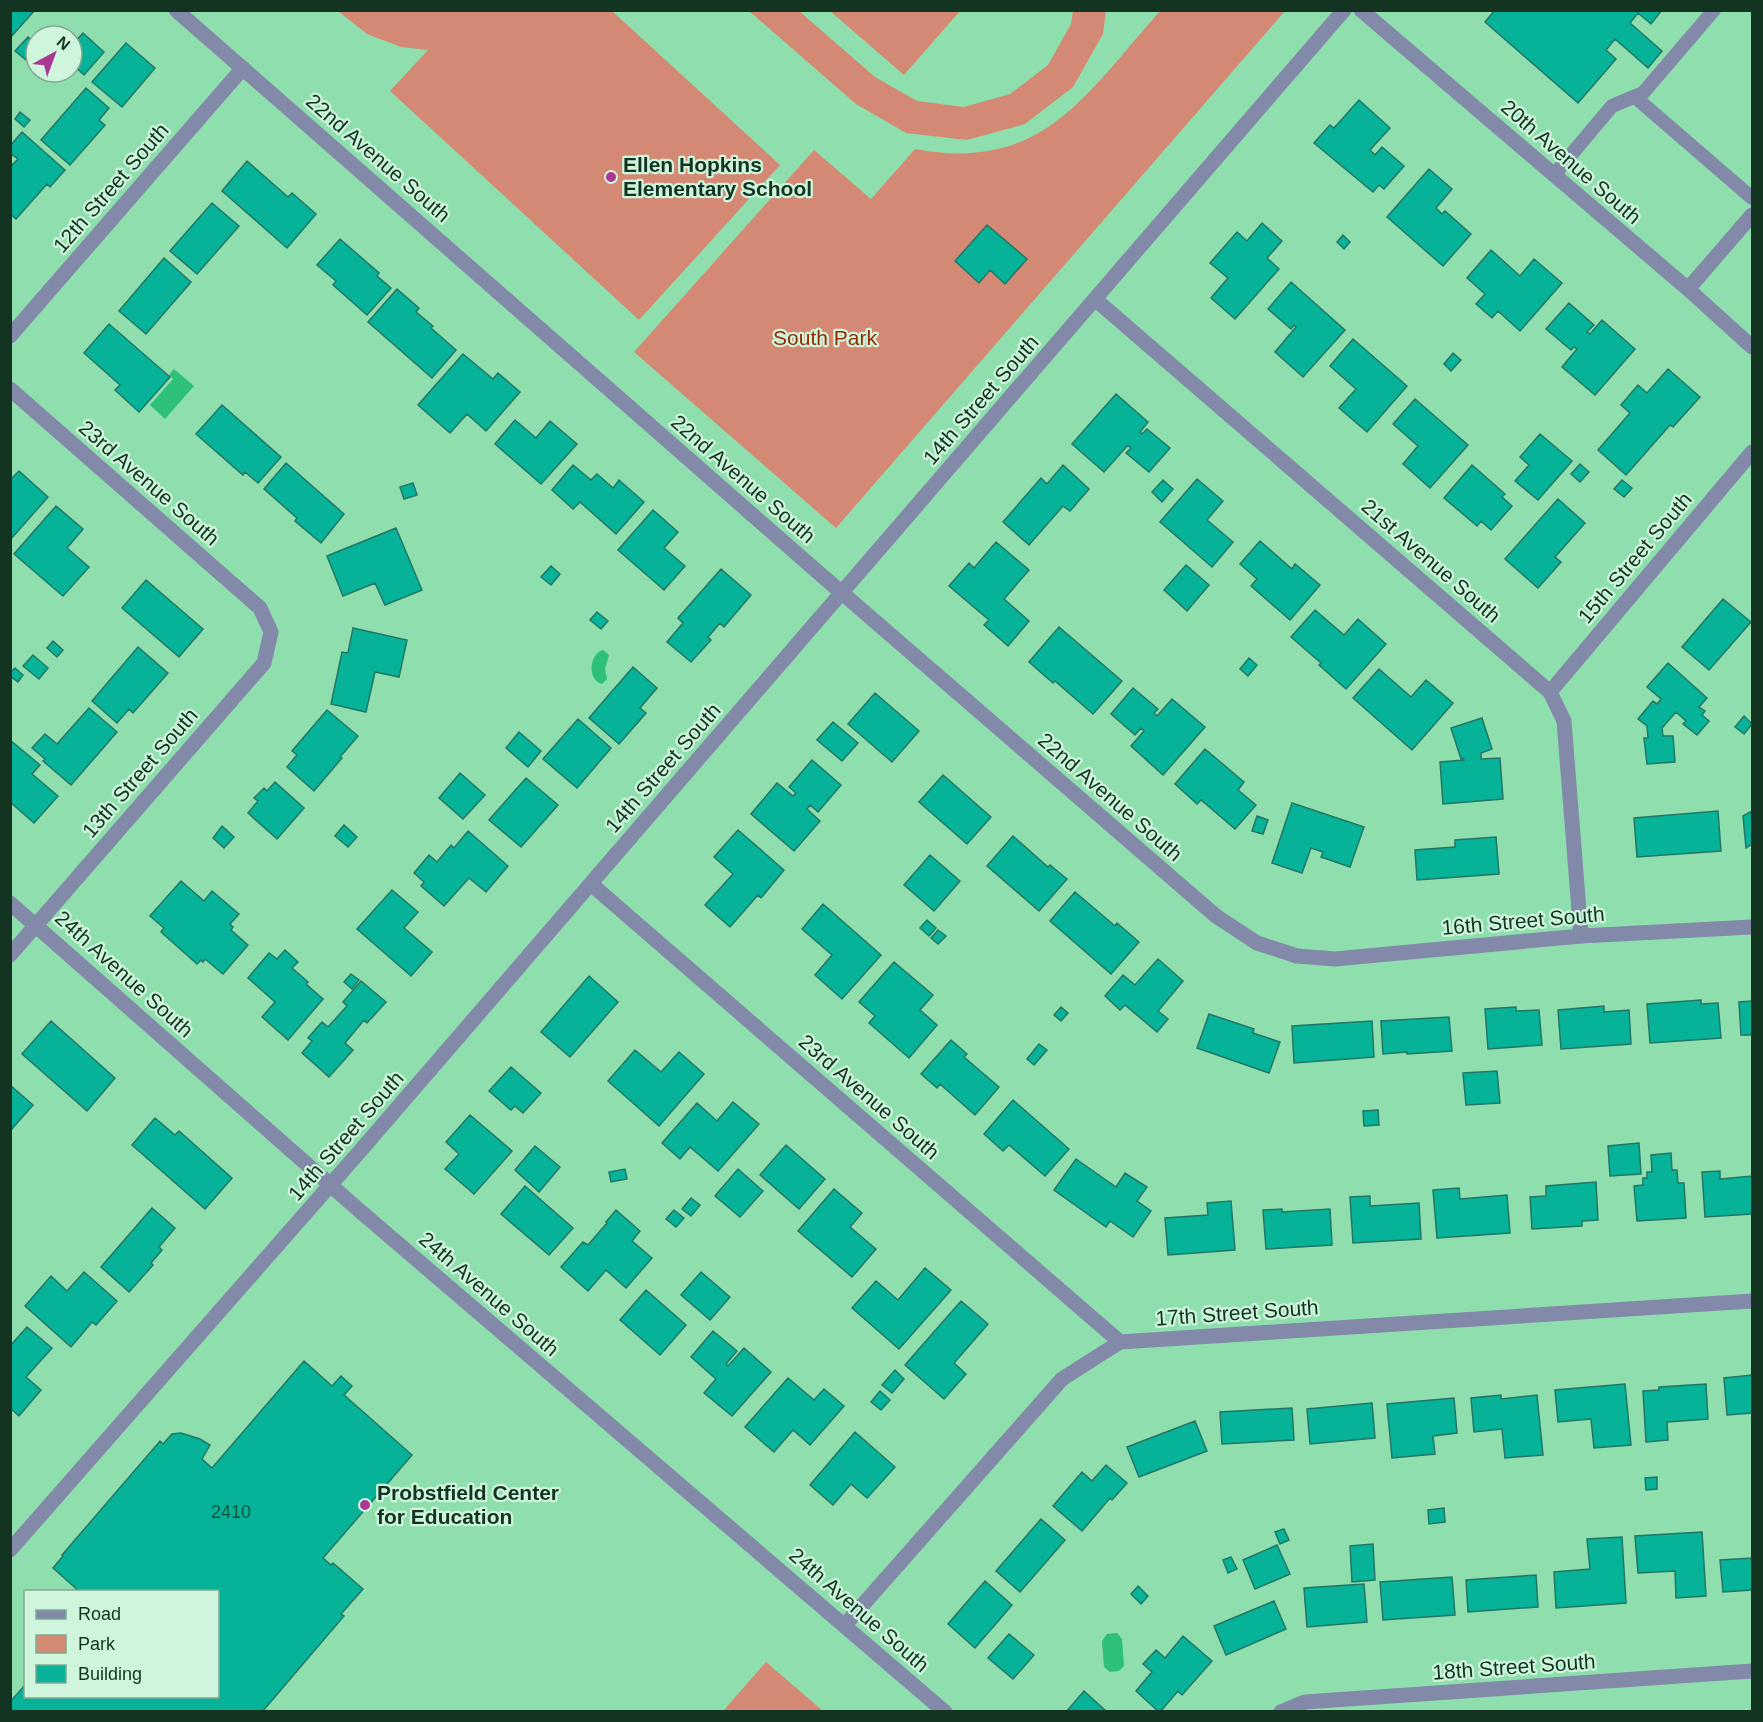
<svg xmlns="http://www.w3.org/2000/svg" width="1763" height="1722" viewBox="0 0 1763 1722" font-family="Helvetica,sans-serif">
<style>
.green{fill:#d48974}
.water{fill:#2ebf79}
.building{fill:#07b398;stroke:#217665;stroke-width:1.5}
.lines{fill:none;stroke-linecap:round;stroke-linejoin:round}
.service{stroke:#8389a8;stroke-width:14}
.minor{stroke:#8389a8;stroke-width:15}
.tertiary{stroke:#8389a8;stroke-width:15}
.poi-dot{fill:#ab3994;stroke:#cff6dc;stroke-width:2}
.labels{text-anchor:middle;stroke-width:4.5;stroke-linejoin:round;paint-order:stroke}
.number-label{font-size:18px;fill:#0f543f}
.street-label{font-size:21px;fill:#123421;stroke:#cff6dc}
.poi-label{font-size:21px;font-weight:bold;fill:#123421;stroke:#cff6dc;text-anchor:start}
.park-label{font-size:21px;fill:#972a03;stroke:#cff6dc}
</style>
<rect width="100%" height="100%" fill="#8fdfae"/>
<!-- green -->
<path class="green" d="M338,11H612L780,165L639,320L390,91L428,50L401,47L367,34Z
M749,11H799L875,77L917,101L964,107L1010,94L1048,65L1071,24L1073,11H1106L1103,34L1073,87L1025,124L967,140L906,133L856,104Z
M830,11H960L904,75Z
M1160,11H1285L836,528L634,352L814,150L871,199L915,149C1043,173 1085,95 1160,11Z
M766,1662L823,1711H723Z"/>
<!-- water -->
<path class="water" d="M174,369L194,386L165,419L150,405L173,379L169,375Z
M603,650L609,655L605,669L607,679L602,684C587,680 589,654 603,650Z
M1117,1633L1122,1639L1124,1666L1119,1671L1110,1672L1104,1667L1102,1641L1107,1634Z"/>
<!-- building -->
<path class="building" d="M10,10H35L10,38Z
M1495,10H1662L1651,24L1638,13L1630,23L1662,51L1648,68L1615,39L1606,50L1616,59L1578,103L1485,22Z
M83,33L104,52L84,75L72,64V45Z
M28,37L36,44V48L26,60L15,51Z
M126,43L155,68L122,107L92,82Z
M86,88L109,108L99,120L105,125L70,165L41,140Z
M1359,100L1390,128L1370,150L1375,155L1382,147L1404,166L1384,189L1379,185L1373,192L1314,143L1330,125L1334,128Z
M20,112L30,120L24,127L15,119Z
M22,132L65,170L50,187L47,184L16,219L10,214V167L18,159L10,153V146Z
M247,161L288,197L292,193L316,214L287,248L222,191Z
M1429,169L1452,189L1436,208L1442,214L1445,211L1471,234L1443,266L1387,217Z
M212,203L239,226L197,274L170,251Z
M1262,223L1282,241L1267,258L1279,269L1235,319L1211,298L1228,278L1210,263L1237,232L1247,241Z
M987,225L1027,259L1005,284L990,270L979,283L955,261Z
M1343,235L1350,242L1344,249L1337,242Z
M340,239L379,273L377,276L391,288L367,315L333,285L336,281L317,265Z
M1491,250L1520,276L1534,259L1562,283L1520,331L1498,311L1492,318L1476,304L1485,294L1467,278Z
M164,258L191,282L146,334L119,311Z
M1291,282L1345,330L1303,377L1275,352L1296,327L1294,325L1291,329L1268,309Z
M397,289L419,308L416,312L433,326L431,328L456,350L432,378L368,322Z
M1569,303L1594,325L1587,332L1590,334L1602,320L1635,349L1595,395L1562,367L1577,349L1574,347L1571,350L1546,329Z
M109,324L170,377L139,412L115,390L120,385L84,353Z
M1353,339L1407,386L1367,432L1339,408L1356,389L1330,366Z
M1453,353L1461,360L1451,371L1444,364Z
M463,354L493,379L498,373L520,392L486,431L467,414L450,433L418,405Z
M1668,369L1700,397L1673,427L1670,425L1626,475L1598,450L1630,413L1621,405L1638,385L1647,393Z
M1116,394L1148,422L1140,432L1142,434L1147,429L1170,448L1149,472L1126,453L1131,448L1128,445L1104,472L1072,444Z
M1415,399L1468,445L1430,488L1403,464L1418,446L1393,424Z
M222,405L281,457L258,483L245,472L243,475L196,434Z
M515,420L536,438L550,421L577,444L541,484L495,444Z
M1540,434L1572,461L1538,500L1515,481L1529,465L1520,457Z
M286,463L344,514L321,543L295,521L297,518L264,489Z
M1580,464L1589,472L1580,482L1571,474Z
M573,465L591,480L597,474L613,488L619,480L644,502L616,534L580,502L573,509L552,490Z
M1063,465L1089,489L1070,511L1063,506L1029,545L1003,522L1041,478L1047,484Z
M1472,465L1505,494L1502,497L1512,506L1491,530L1481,521L1477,526L1444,498Z
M19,471L48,497L10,540V480Z
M1197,479L1223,501L1207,520L1233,542L1212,567L1160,522Z
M1163,480L1173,489L1162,502L1152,492Z
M1622,480L1632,488L1624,497L1614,489Z
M413,483L417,495L404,499L400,487Z
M1558,499L1585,523L1555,557L1561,562L1538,588L1505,559Z
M56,506L83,529L67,548L89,567L63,596L14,554Z
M653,510L678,532L664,548L685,566L664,590L618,550Z
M396,528L422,590L385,605L375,583L343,596L327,556Z
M1260,541L1292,569L1295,564L1320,585L1290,620L1251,586L1257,579L1240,564Z
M996,542L1029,570L1004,599L1029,621L1008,646L984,625L989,620L949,586L969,563L974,568Z
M1186,565L1209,585L1187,611L1164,590Z
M551,566L560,574L551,585L541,577Z
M721,569L751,595L724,627L720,623L708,637L711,640L691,662L667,642L683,623L678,618Z
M146,580L203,629L179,657L122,608Z
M1723,599L1751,622L1709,670L1682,647Z
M1315,610L1344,635L1358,619L1386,644L1346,689L1319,665L1321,663L1291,637Z
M597,612L608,621L601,629L590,620Z
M1059,627L1122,681L1093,714L1055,681L1053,683L1029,662Z
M353,628L407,640L399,677L375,672L366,712L331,704L342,652L348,653Z
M53,641L63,650L57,657L47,648Z
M138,647L168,673L133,713L129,709L117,723L92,701Z
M33,655L48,668L39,679L23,666Z
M1249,658L1257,665L1248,676L1240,669Z
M1668,663L1707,698L1699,707L1705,711L1702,715L1709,721L1697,735L1683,724L1686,721L1676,712L1662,728L1663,736H1673L1675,762L1647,764L1644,738H1648L1647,726L1638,719L1653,701L1657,704L1661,699L1647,687Z
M633,667L657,688L640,708L646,713L619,744L589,718Z
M15,668L23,675L18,682L10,676V673Z
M1379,669L1411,697L1426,680L1453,703L1412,750L1353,698Z
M1133,688L1158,709L1154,713L1157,716L1172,699L1205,727L1163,775L1131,746L1144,731L1141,728L1135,735L1111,714Z
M875,693L919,731L892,762L848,724Z
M89,708L117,732L71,785L43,761L45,759L32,748L45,734L57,744Z
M327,710L358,736L340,757L342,758L314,791L287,767L297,755L292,751Z
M1744,716L1752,724L1744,734L1735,727Z
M1482,718L1492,749L1481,753V759L1500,758L1503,799L1443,804L1440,762L1464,760L1463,758L1461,759L1451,728Z
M578,719L611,748L577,788L543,759Z
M833,722L858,743L842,761L817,740Z
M519,732L541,751L528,767L506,748Z
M10,740L40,765L32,774L58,796L34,823L10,802Z
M1205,749L1244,782L1238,790L1256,805L1235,829L1201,800L1197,804L1175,784Z
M812,760L841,785L818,812L810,805L807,809L820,821L794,851L751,814L777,783L793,796L796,793L789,787Z
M460,773L485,795L463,819L439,798Z
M943,775L991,817L967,844L919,802Z
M526,778L558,805L521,847L489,820Z
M275,782L304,808L277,839L248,813L258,801L254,798L264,788L267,791Z
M1292,803L1364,827L1350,867L1321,857L1323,852L1311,848L1302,873L1272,863Z
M1718,811L1721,851L1637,857L1634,818Z
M1752,811V844L1746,848L1743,816Z
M1257,816L1268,820L1263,834L1252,831Z
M344,825L357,837L348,847L335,836Z
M222,826L234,837L224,848L213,838Z
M738,830L784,870L761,898L758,895L730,927L705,905L733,874L714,857Z
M468,831L508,866L486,892L469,878L444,906L421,886L424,882L414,873L429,855L437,862L451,845L454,848Z
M1013,836L1048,867L1050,865L1067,879L1039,911L987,866Z
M1496,837L1499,874L1417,880L1415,850L1455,847V840Z
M930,855L960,881L934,911L904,885Z
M181,881L204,901L212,891L239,914L230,924L233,927L231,930L248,945L223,974L205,959L203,962L201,960L197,964L161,932L164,928L150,916Z
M392,890L418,912L404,928L432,952L411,976L357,929Z
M1075,892L1115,926L1117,923L1139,942L1111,974L1050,921Z
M823,904L881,955L842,999L815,975L832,955L802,929Z
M927,920L936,928L929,936L920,928Z
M938,930L946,936L938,944L931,938Z
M285,950L298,962L292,968L308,982L306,984L323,999L288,1040L262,1017L275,1002L248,978L269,953L277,959Z
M1158,959L1183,981L1158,1011L1168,1019L1157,1032L1125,1005L1120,1010L1105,996L1123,975L1135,985Z
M894,962L933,995L920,1010L937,1025L909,1058L869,1023L875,1016L859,1002Z
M351,974L359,980L352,989L344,982Z
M589,976L618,1002L570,1057L541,1032Z
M361,981L386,1002L367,1023L364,1020L345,1043L353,1050L329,1077L302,1053L312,1041L308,1038L322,1022L328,1027L347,1006L343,1002Z
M1701,1000V1004L1718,1003L1721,1038L1650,1043L1647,1004Z
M1752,1001V1035H1741L1739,1002Z
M1604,1006V1012L1629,1010L1631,1044L1561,1049L1558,1010Z
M1061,1007L1068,1013L1061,1021L1054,1015Z
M1516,1007V1011L1539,1010L1542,1045L1488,1049L1485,1009Z
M1209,1014L1254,1029L1253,1033L1280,1042L1269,1073L1197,1048Z
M1449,1017L1452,1051L1407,1054V1052L1383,1054L1381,1021Z
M51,1021L115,1078L87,1111L22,1054Z
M1372,1021L1374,1057L1294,1063L1292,1026Z
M951,1040L967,1054L964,1057L999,1087L975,1115L940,1084L937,1088L921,1074Z
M1039,1044L1047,1050L1034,1065L1027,1059Z
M635,1050L661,1072L679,1052L704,1074L659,1126L608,1081Z
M511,1067L541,1093L523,1113L515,1106L511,1110L489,1091Z
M1497,1071L1500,1103L1466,1105L1463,1073Z
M10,1085L33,1105L10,1131Z
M1013,1100L1069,1149L1045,1176L1009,1145L1003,1151L984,1134Z
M733,1102L759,1124L718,1171L690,1147L680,1159L662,1143L697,1103L717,1121Z
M1378,1110L1379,1125L1364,1126L1363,1111Z
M470,1115L512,1151L474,1194L445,1169L459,1154L446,1142Z
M155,1118L175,1135L179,1131L232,1178L205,1209L132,1145Z
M1639,1143L1641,1174L1610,1176L1608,1146Z
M786,1145L825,1179L799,1209L760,1175Z
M535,1146L560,1167L539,1192L515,1170Z
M1671,1153L1672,1170H1677L1678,1183H1684L1686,1218L1637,1221L1634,1186L1643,1185V1178H1647V1172H1652L1651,1155Z
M1076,1159L1116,1187L1125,1173L1147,1187L1137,1201L1151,1211L1133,1237L1110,1221L1106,1227L1054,1190Z
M625,1169L627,1179L611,1182L609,1172Z
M738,1169L763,1191L740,1217L715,1196Z
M1720,1171V1179L1752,1176V1214L1705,1217L1702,1172Z
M1596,1182L1598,1220L1582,1221V1226L1532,1229L1530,1197L1546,1196V1186Z
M525,1186L573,1228L549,1255L501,1214Z
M1459,1188L1460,1199L1507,1195L1510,1233L1437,1238L1433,1190Z
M834,1189L862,1213L850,1227L876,1249L852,1277L798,1231Z
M1370,1196V1206L1419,1203L1421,1239L1353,1243L1350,1197Z
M691,1198L700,1205L691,1216L682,1209Z
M1231,1201L1235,1250L1168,1255L1165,1218L1208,1215L1207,1203Z
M152,1208L175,1228L159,1247L162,1250L151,1263L153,1265L129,1292L101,1267Z
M1282,1209V1212L1330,1209L1332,1245L1266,1249L1263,1210Z
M616,1210L640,1231L632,1241L652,1258L626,1288L606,1270L588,1291L561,1267L583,1242L588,1245L607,1223L606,1222Z
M674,1210L684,1218L676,1227L666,1219Z
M925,1268L951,1290L899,1349L852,1308L876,1281L898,1300Z
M84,1272L117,1301L96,1325L92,1322L71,1347L25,1306L51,1276L67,1291Z
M701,1272L730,1297L710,1320L681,1295Z
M646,1290L686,1325L660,1355L620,1320Z
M961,1301L988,1324L954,1363L966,1374L944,1399L905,1365Z
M27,1327L52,1348L26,1377L41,1390L19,1416L10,1408V1346Z
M713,1331L737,1351L726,1364L728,1366L744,1348L771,1372L732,1416L704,1393L716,1379L691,1357Z
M304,1361L332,1386L341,1376L352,1386L344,1395L412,1455L323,1558L331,1565L333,1563L363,1589L341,1614L344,1616L262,1712H10V1702L26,1684V1696H218V1592H80L53,1568L63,1556L62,1555L160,1441L163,1444L172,1434L181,1433L200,1439L210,1445L202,1459L212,1468Z
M895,1370L904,1379L892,1393L882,1385Z
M1752,1375V1413L1727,1415L1724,1378Z
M788,1378L814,1400L824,1389L844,1406L810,1445L793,1430L774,1452L745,1427Z
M1625,1384L1631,1445L1594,1448L1591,1419L1558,1422L1555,1390Z
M1706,1384L1708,1419L1667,1422L1668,1440L1646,1442L1643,1391L1659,1390V1387Z
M880,1391L890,1400L881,1410L871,1402Z
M1501,1395V1399L1537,1395L1543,1455L1505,1458L1502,1429L1474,1432L1471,1398Z
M1454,1398L1457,1433L1433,1436L1435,1454L1392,1458L1387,1404Z
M1372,1403L1375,1438L1310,1444L1307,1409Z
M1292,1408L1294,1440L1222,1444L1220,1412Z
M1195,1421L1207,1451L1139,1477L1127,1447Z
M855,1432L895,1467L867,1498L851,1484L833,1505L810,1485Z
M1106,1465L1127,1483L1112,1500L1110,1498L1082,1531L1053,1506L1082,1472L1092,1481Z
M1657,1477V1489L1646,1490L1645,1478Z
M1444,1508L1445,1522L1429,1524L1428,1510Z
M1041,1519L1065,1540L1020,1592L996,1571Z
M1284,1529L1289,1540L1280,1544L1275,1532Z
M1702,1532L1706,1596L1676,1598L1675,1571L1638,1573L1635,1536Z
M1622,1537L1626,1603L1556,1608L1554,1572L1590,1569L1587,1539Z
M1373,1544L1375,1580L1352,1582L1350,1546Z
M1277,1545L1290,1574L1255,1589L1243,1560Z
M1231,1557L1237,1569L1228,1573L1223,1560Z
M1752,1558V1590L1723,1592L1720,1560Z
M1536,1575L1538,1607L1468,1612L1466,1580Z
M1452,1577L1455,1615L1383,1620L1380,1582Z
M985,1581L1012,1605L975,1648L948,1624Z
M1364,1584L1367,1622L1307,1627L1304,1588Z
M1138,1586L1148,1596L1141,1604L1131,1594Z
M1274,1601L1286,1629L1226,1655L1214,1626Z
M1009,1634L1034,1655L1013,1679L988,1658Z
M1183,1636L1212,1661L1182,1695L1178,1691L1160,1712H1159L1136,1691L1152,1672L1143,1664L1156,1650L1165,1658Z
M1084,1691L1107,1712H1066Z"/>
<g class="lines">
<!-- service -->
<path class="service" d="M1635,97L1752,198
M1554,175L1612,106L1643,93L1714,10"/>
<!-- minor -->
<path class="minor" d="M176,10L812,567L1216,916L1257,943L1297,956L1335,959L1581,936L1752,927
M1361,10L1688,289L1752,347
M1688,289L1752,215
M1096,300L1550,692L1564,721L1581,936
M10,336L243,68
M10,389L260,608L271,632L264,663L10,955
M1550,692L1752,452
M591,884L1120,1342
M10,1550L361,1150L1344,10
M845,1625L1062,1379L1120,1342L1752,1301
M1281,1712L1305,1702L1752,1671"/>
<!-- tertiary -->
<path class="tertiary" d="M10,903L360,1211L945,1712"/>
</g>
<!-- markers -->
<g class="poi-dot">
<circle cx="611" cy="177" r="6"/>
<circle cx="365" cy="1505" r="6"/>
</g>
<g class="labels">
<!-- number labels -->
<g class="number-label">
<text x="231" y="1518">2410</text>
</g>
<!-- street labels -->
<g class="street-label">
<text transform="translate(378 158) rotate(41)" y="7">22nd Avenue South</text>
<text transform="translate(1571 162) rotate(41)" y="7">20th Avenue South</text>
<text transform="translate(111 188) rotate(-49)" y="7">12th Street South</text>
<text transform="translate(981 400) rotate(-49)" y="7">14th Street South</text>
<text transform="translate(743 479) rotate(41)" y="7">22nd Avenue South</text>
<text transform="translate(149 483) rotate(41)" y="7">23rd Avenue South</text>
<text transform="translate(1635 558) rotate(-50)" y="7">15th Street South</text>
<text transform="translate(1431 561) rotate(41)" y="7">21st Avenue South</text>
<text transform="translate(663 768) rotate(-49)" y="7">14th Street South</text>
<text transform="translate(140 773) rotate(-49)" y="7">13th Street South</text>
<text transform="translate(1110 797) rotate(41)" y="7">22nd Avenue South</text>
<text transform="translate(1523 921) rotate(-5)" y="7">16th Street South</text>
<text transform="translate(124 974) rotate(42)" y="7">24th Avenue South</text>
<text transform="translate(869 1097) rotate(41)" y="7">23rd Avenue South</text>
<text transform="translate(346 1136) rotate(-49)" y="7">14th Street South</text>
<text transform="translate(489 1294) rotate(41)" y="7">24th Avenue South</text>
<text transform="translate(1237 1313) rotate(-4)" y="7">17th Street South</text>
<text transform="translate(859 1610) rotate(41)" y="7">24th Avenue South</text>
<text transform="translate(1514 1667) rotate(-4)" y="7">18th Street South</text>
</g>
<!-- poi labels -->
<g class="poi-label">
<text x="623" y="172">Ellen Hopkins<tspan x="623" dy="24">Elementary School</tspan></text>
<text x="377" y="1500">Probstfield Center<tspan x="377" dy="24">for Education</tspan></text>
</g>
<!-- park labels -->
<g class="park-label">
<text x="825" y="345">South Park</text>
</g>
</g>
<!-- border -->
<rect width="1763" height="1722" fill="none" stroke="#123421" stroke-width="24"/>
<!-- legend -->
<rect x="24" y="1590" width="195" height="108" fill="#cff6dc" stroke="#83a891" stroke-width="1.5"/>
<rect x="36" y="1610" width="30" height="9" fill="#8389a8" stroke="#83a891" stroke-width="1.5"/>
<text x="78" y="1620" font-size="18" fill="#123421">Road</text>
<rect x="36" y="1635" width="30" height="18" fill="#d48974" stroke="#83a891" stroke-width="1.5"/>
<text x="78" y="1650" font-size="18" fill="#123421">Park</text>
<rect x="36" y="1665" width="30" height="18" fill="#07b398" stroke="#83a891" stroke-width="1.5"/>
<text x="78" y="1680" font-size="18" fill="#123421">Building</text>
<!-- north arrow -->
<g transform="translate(54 54) rotate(41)"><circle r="28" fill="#cff6dc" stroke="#83a891" stroke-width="1.5"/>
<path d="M0-4.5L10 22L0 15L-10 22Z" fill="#ab3994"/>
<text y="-9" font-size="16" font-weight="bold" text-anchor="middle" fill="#123421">N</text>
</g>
</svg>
